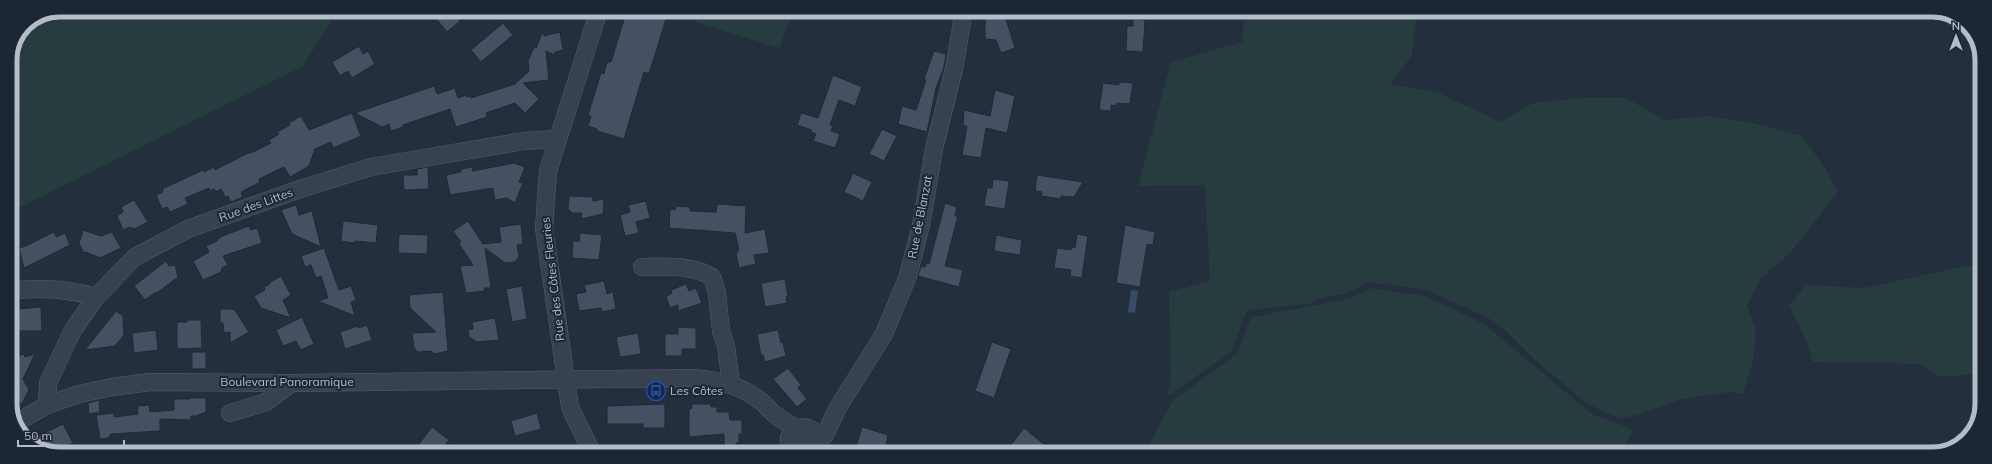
<svg xmlns="http://www.w3.org/2000/svg" width="1992" height="464" viewBox="0 0 1992 464" font-family="Mulish,sans-serif">
<style>
.green{fill:#263c3f}
.water{fill:#394c67}
.building{fill:#455162;stroke:#1f2835}
.lines{fill:none;stroke-linecap:round;stroke-linejoin:round}
.minor-casing{stroke:#565f6c;stroke-width:18}
.tertiary-casing{stroke:#565f6c;stroke-width:22}
.minor{stroke:#38414e;stroke-width:17}
.tertiary{stroke:#38414e;stroke-width:21}
.labels{text-anchor:middle;stroke-width:4;stroke-linejoin:round;paint-order:stroke}
.street-label{font-size:12px;fill:#b4bcc9;stroke:#1d2633}
.poi-label{font-size:12px;fill:#b4bcc9;stroke:#1d2633;text-anchor:start}
.rim{fill:none;stroke:#b4bcc9;stroke-width:5}
</style>
<rect width="100%" height="100%" fill="#242f3e"/>
<!-- green -->
<path class="green" d="M60,10H338L303,66L10,212V60L25,24Z
M699,10H794L779,48L695,22Z
M1245,11H1418L1411,57L1390,84L1439,93L1500,122L1533,103L1579,98H1626L1665,120L1709,116L1753,123L1802,136L1825,168L1838,192L1790,253L1760,279L1747,305L1756,332L1753,361L1743,394L1729,392L1679,400L1638,415L1621,418L1609,414L1588,404L1540,365L1505,330L1487,317L1424,289L1365,282L1355,290L1339,295L1324,297L1309,304L1247,310L1231,352L1168,396L1171,374L1169,292L1210,281L1205,185L1138,186L1171,62L1242,42Z
M1981,263V372L1960,376H1937L1921,365L1893,363L1813,362L1806,339L1789,306L1806,285L1864,288Z
M1370,288L1425,296L1484,324L1593,415L1633,429L1621,454H1144L1173,400L1237,354L1251,317L1349,299Z"/>
<!-- water -->
<path class="water" d="M1131,290L1138,291L1135,313L1128,312Z"/>
<!-- building -->
<path class="building" d="M441,10H451L460,21L447,32L434,16Z
M627,10H637L666,19L649,74L644,72L624,139L597,131V129L588,126L591,116L588,115L601,73L604,74L607,62H611Z
M985,18L1006,19L1015,48L1001,53L996,40L985,39Z
M1133,19L1145,20L1143,52L1126,51L1127,26H1133Z
M503,23L513,35L481,62L471,50Z
M543,31L544,36L560,32L563,50L555,52L554,55L546,51L549,80L523,83L539,99L525,113L515,103L486,113L487,117L456,127L450,109L403,125V127L391,131L389,124L382,127L355,113L434,86L437,94L455,88L458,98L466,95L467,97L470,96L471,98L515,84L529,71L528,61L534,47L536,48Z
M359,46L363,54L368,51L375,64L352,78L348,71L340,76L332,62Z
M934,51L946,54L944,67L936,88L927,132L898,124L902,106L916,110L926,80L924,79Z
M833,75L862,87L855,106L839,100L830,125L833,126L831,131L840,134L835,148L813,141L816,134L811,132L812,130L797,125L801,113L818,118Z
M1119,82L1133,83L1130,104L1117,103V106L1111,105V111L1099,110L1103,83L1119,85Z
M995,90L1015,96L1007,133L986,128L981,158L962,155L967,126H963L964,110L990,116Z
M352,113L361,136L333,148L331,142L315,149L309,166L290,177L284,167L259,179L260,182L241,192L243,197L231,202L228,196L225,197L221,189L216,192L214,189L210,191L209,188L185,198L188,204L170,212L167,207L162,209L156,195L163,192L162,189L203,170L204,172L214,167L215,170L248,153H251L271,143L269,140L279,134L277,132L290,125L289,123L301,116L309,130Z
M882,129L897,136L884,161L869,154Z
M514,163L525,167L519,182L523,183L515,203L507,198L495,200L493,188L450,195L446,175L461,172V169L472,167L473,171Z
M428,167L429,189L404,190L403,175H417V169Z
M853,173L872,182L863,201L844,192Z
M1037,175L1083,182L1074,197L1061,196V199L1041,196L1042,192L1035,191Z
M993,179L1009,181L1005,209L984,206L987,188H992Z
M569,196L593,197V201L604,199L603,214L581,219L582,213H572L568,209Z
M134,200L148,222L134,229L129,227L123,230L117,216L123,212L121,207Z
M646,201L650,218L636,222L639,233L625,236L620,215L630,212L628,205Z
M945,203L957,207L955,216H958L945,266L963,270L959,287L918,276L921,266L925,267L926,263L929,264Z
M717,204L746,206L745,233L765,229L769,253L754,255L756,264L739,268L736,254L739,250L735,233L669,228L670,209L675,210L676,206L690,207V211L716,212Z
M296,205L299,215L312,211L321,247L292,234L281,210Z
M343,221L378,225L376,243L355,241V243L341,241Z
M468,221L483,244L501,242L499,227L521,224L523,244L517,245L519,256L515,262L505,263L485,248L491,288H484L485,291L466,293L460,266L473,265L459,244L461,242L453,231Z
M1125,225L1155,232L1153,245L1147,244L1140,287L1116,283Z
M249,226L251,230L257,228L262,243L223,256L228,265L222,268L221,272L203,280L193,261L209,252L206,246L217,241L220,237Z
M83,230L101,236L112,232L121,248L100,258L86,252L84,253L79,243Z
M54,232L56,237L65,233L70,245L24,268L19,248L26,246Z
M580,233L602,235L599,260L572,258L573,241H579Z
M399,234L428,235L427,254L398,253Z
M1077,234L1088,236L1082,278L1070,276L1071,270L1054,268L1057,248L1071,250L1072,247L1075,248Z
M996,235L1022,240L1020,255L994,251Z
M324,248L339,290L351,286L356,300L351,302L355,316L318,301L328,298L321,276L316,278L311,265L305,267L301,256Z
M166,261L169,266L175,265L178,277L157,293L156,292L145,300L134,286Z
M281,276L291,295L283,300L291,318L261,308L254,296L265,290L264,287L270,284L269,283Z
M785,279L788,296H786L787,303L765,307L761,283Z
M604,281L607,294L613,292L616,309L602,312L601,308L579,311L576,294L586,292L584,285Z
M686,284L689,291L696,288L702,303L678,311V305L670,308L666,297L672,293L671,290Z
M522,286L527,319L512,322L506,289Z
M443,292L448,351L434,354L431,351L418,352L414,348L412,333L436,332L410,308L409,295Z
M41,307L42,331H10V323L19,316L18,309Z
M220,309H234L249,332L230,343V332L224,333L223,323H220Z
M116,311L123,316L124,335L115,346L85,350Z
M302,317L314,344L301,350L296,341L283,346L276,330Z
M495,318L499,340L477,342L469,337L468,330L473,329L472,322Z
M187,320H201L202,348L177,349V322H187Z
M367,325L372,340L345,349L340,332L358,326L359,328Z
M678,327L696,328V349H682V356H665V334H678Z
M156,330L158,350L134,353L132,333Z
M778,330L781,343L783,342L786,356L765,362L763,355H761L757,334Z
M638,333L641,354L620,357L616,337Z
M992,342L1011,349L994,398L975,391Z
M192,352H206V369H192Z
M24,354L25,357L35,354L23,379L29,390L21,405L11,388L10,359Z
M788,368L801,385L798,388L807,399L797,407L773,379Z
M190,398H206V412L196,416H191V420L160,419V431L111,434L108,438L100,439L96,415L114,413V417L138,414L137,406L149,405L150,412L174,410V399H190Z
M99,400L100,412L89,414L88,403Z
M665,404V428H643V424H607V406Z
M692,404H711V407H717V412H729L730,420H742V434H739V443H736V448H724V434L689,437V409L692,408Z
M537,413L541,429L515,436L511,421Z
M63,424L73,443L54,452L53,449L48,452L42,448L36,437Z
M432,427L449,440L441,450L439,448L436,453H421L415,449Z
M862,427L888,435L886,447L879,445L876,453H865L855,451Z
M1024,428L1056,454H1004Z"/>
<g class="lines">
<!-- minor casing -->
<g class="minor-casing">
<path id="minor" d="M642,267C666,267 690,264 712,277L717,293L721,331L726,346L731,384
M10,291C39,287 68,289 96,297
M47,405L48,383L73,330L96,297L135,257L188,229L297,190L371,167L524,141L557,139
M230,413L266,402L292,383
M16,423L47,405L79,394L112,387L150,382L292,383L692,378C718,380 741,385 762,402C766,405 769,410 773,413C781,420 790,425 800,429
M817,442L825,435L837,409L884,334L908,276L921,225L934,149L954,69L964,10
M592,453L570,407L544,228L548,171L599,10"/>
</g>
<!-- tertiary casing -->
<g class="tertiary-casing">
<path id="tertiary" d="M797,453L791,446V438L796,431C808,426 818,433 816,446L809,453"/>
</g>
<!-- minor -->
<use href="#minor" class="minor"/>
<!-- tertiary -->
<use href="#tertiary" class="tertiary"/>
</g>
<!-- icons -->
<defs>
<g id="bus-ring" transform="scale(1)"><circle r="9.5" fill="#1d2633" stroke="#1a4fb4" stroke-width="1.5"/><path d="M-5-6H5V4H4V6H2V4H-2V6H-4V4H-5ZM-3.5-4V0h7V-4ZM-3.5 1.2v1.5H-2V1.2ZM2 1.2v1.5H3.5V1.2Z" fill="#1a4fb4"/></g>
</defs>
<g fill-rule="evenodd">
<use href="#bus-ring" x="656" y="391"/>
</g>
<g class="labels">
<!-- street labels -->
<g class="street-label">
<text transform="translate(256 205) rotate(-20)" y="4">Rue des Littes</text>
<text transform="translate(920 217) rotate(-79)" y="4">Rue de Blanzat</text>
<text transform="translate(553 279) rotate(-97)" y="4">Rue des Côtes Fleuries</text>
<text x="287" y="386">Boulevard Panoramique</text>
</g>
<!-- poi labels -->
<g class="poi-label">
<text x="670" y="395">Les Côtes</text>
</g>
</g>
<!-- crop -->
<path d="M0 0H1992V464H0ZM60 17H1932A43 43 0 0 1 1975 60V404A43 43 0 0 1 1932 447H60A43 43 0 0 1 17 404V60A43 43 0 0 1 60 17Z" fill="#1d2633" fill-rule="evenodd"/>
<path class="rim" d="M60 17H1932A43 43 0 0 1 1975 60V404A43 43 0 0 1 1932 447H60A43 43 0 0 1 17 404V60A43 43 0 0 1 60 17Z"/>
<!-- north arrow -->
<g transform="translate(1956 36)" stroke="#1d2633" stroke-width="3" paint-order="stroke">
<path d="M0-3L7 15L0 10L-7 15Z" fill="#b4bcc9"/>
<text y="-6" font-size="11" font-weight="bold" text-anchor="middle" fill="#b4bcc9">N</text>
</g>
<!-- scale -->
<path d="M18 440v6h106v-6" fill="none" stroke="#b4bcc9" stroke-width="2"/>
<text x="24" y="440" font-size="12" fill="#b4bcc9" stroke="#1d2633" stroke-width="3" paint-order="stroke">50 m</text>
</svg>
